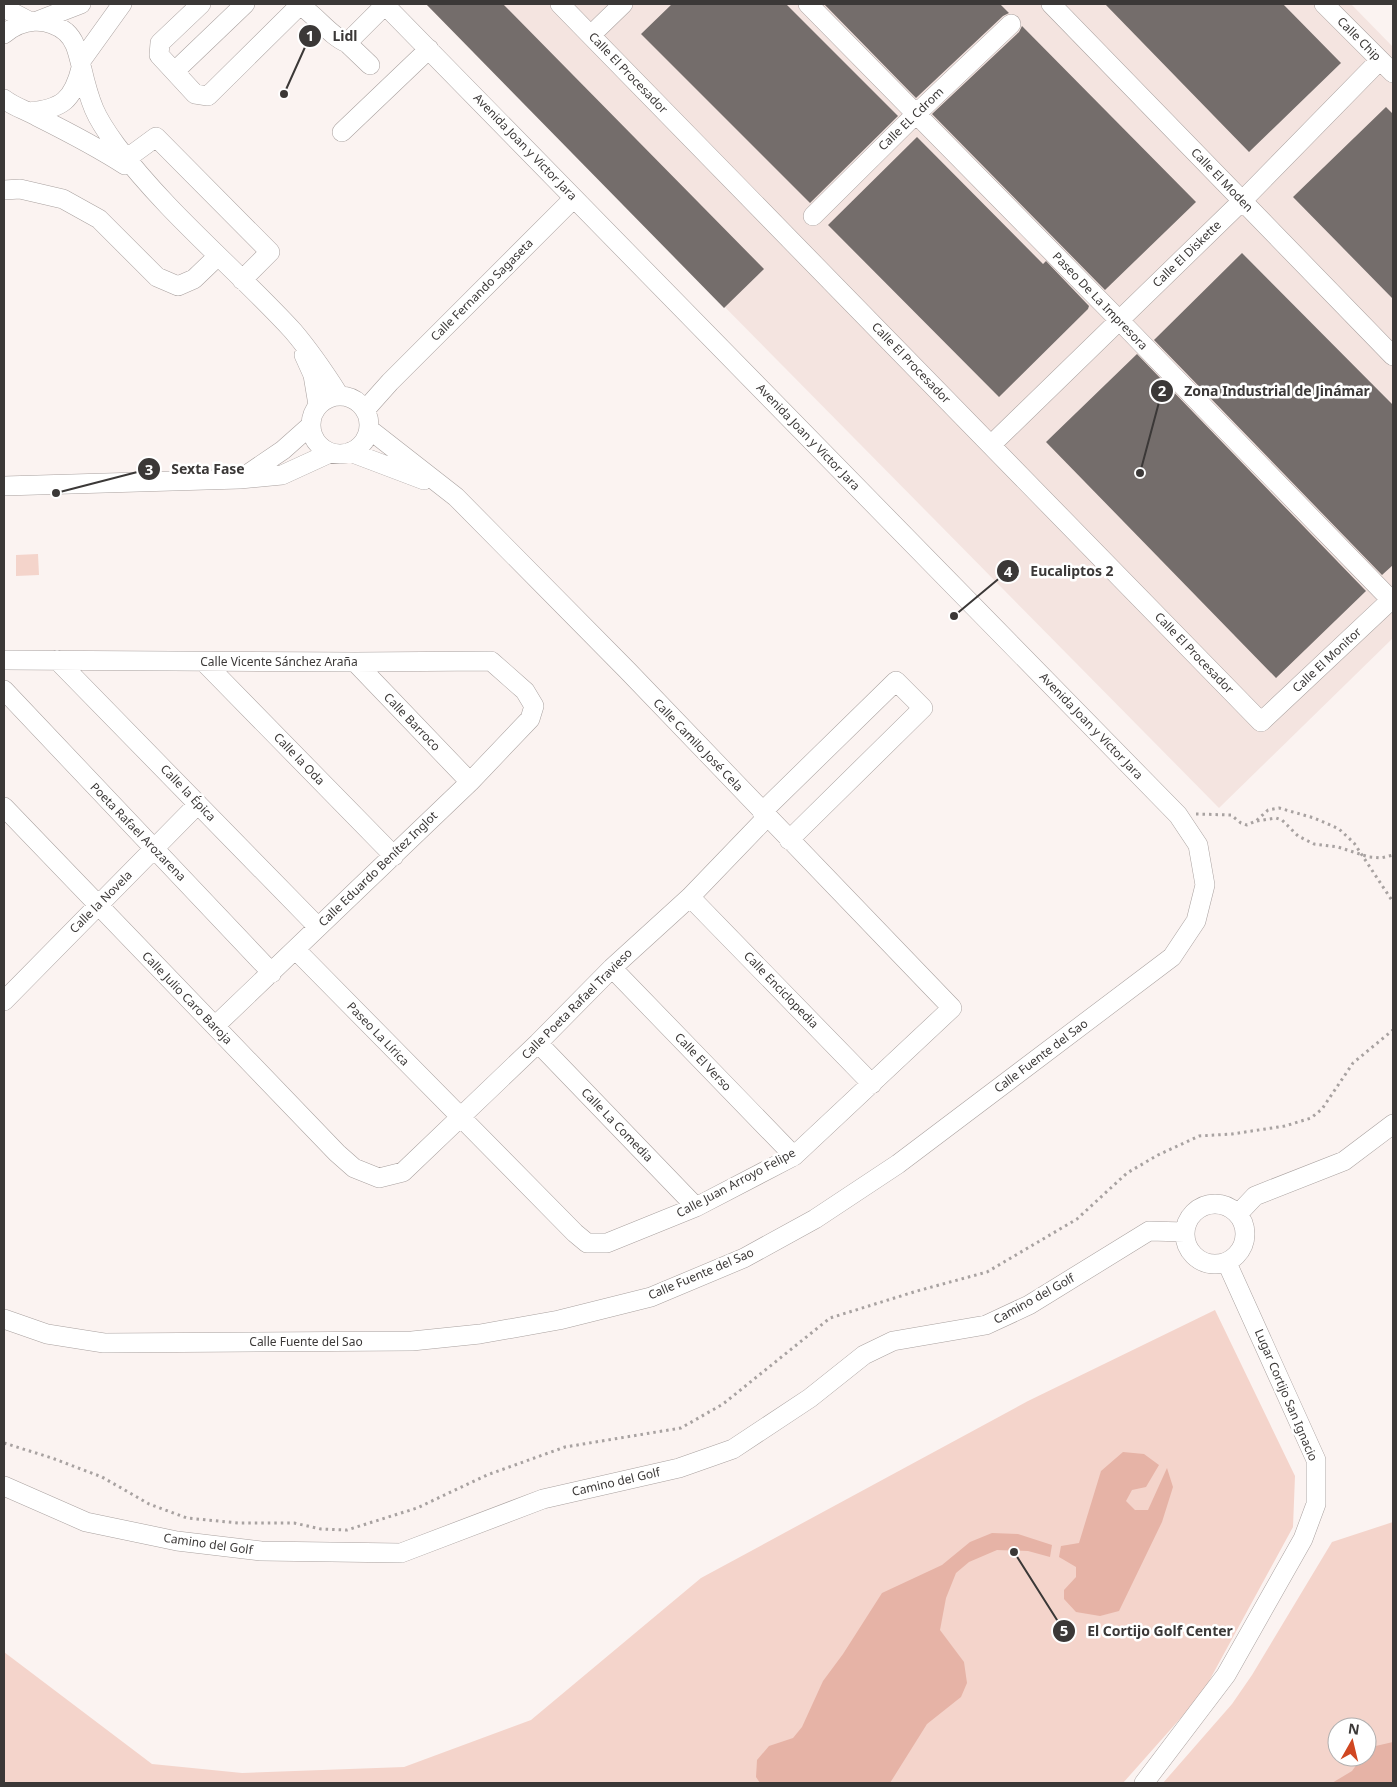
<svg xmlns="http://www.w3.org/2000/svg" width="1397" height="1787" viewBox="0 0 1397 1787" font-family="'Noto Sans',sans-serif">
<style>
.built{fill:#f4e4e0}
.green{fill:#f4d4cb;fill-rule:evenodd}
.water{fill:#e6b3a6}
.building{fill:#746d6b}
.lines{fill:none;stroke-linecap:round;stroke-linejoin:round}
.minor-casing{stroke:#a9a19f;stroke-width:20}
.path{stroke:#a8a2a1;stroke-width:3;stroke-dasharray:2.5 4;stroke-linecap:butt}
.minor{stroke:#fff;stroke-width:19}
.labels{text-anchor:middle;stroke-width:5;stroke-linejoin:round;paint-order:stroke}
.street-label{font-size:12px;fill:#3b3837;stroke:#fff}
.leader{fill:none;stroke:#3b3837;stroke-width:2}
.callout-dot{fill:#3b3837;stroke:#fff;stroke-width:2}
.mark-label{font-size:15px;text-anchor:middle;font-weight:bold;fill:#fff}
.callout-label{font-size:14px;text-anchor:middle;font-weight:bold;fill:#3b3837;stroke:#fff;stroke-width:5;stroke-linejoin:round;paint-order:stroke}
</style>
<rect width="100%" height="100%" fill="#fbf3f1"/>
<!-- built -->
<path class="built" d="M426,4H1351L1393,47V638L1219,808Z"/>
<!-- green -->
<path class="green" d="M38,554L39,575L16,576V555Z
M1215,1310L1295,1476L1293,1527L1202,1694L1123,1783H4V1652L152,1764L242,1773L404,1767L531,1720L701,1578L1028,1401Z
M1393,1522V1783H1163L1232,1704L1252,1675L1332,1542ZM1337,1727H1367V1757H1337Z"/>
<!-- water -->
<path class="water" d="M1123,1452L1144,1454L1159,1465L1146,1487L1132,1490L1126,1501L1135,1510H1148L1167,1468L1173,1487L1162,1522L1119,1611L1100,1616L1076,1612L1064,1599V1590L1076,1577V1567L1059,1557L1061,1546L1079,1543L1101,1471Z
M992,1533L1018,1534L1052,1545L1050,1557L1028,1551L997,1550L969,1562L956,1573L946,1598L940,1630L964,1662L967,1683L961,1697L927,1724L890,1783H760L756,1777L757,1760L769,1746L793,1738L802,1727L823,1681L843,1654L882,1593L942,1565L970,1542Z
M1393,1742V1783H1332L1352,1771L1362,1757H1367V1748Z"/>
<!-- building -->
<path class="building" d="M426,4H503L764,269L724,308Z
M672,4H786L898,116L810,203L641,34Z
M824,4H1000L1009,13L1003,16L916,98Z
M1105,4H1283L1341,63L1249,152Z
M1022,26L1196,202L1105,290L932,114L1019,32Z
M1386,107L1393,114V299L1293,197Z
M917,137L1043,264L1046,261L1089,306L1088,309L999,397L828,225Z
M1242,253L1393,405V565L1382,575L1154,340Z
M1137,354L1366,591L1276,678L1046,442Z"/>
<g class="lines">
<!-- minor casing -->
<g class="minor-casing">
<path id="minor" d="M201,4L160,43L159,55L195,94L208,96L300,5
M298,4C316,15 330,36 347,43
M560,4L1261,722L1393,598
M808,4L1119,320L1391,600
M1051,4L1393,356
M1324,4L1393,73
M4,8L29,21
M37,21L81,4
M4,34C22,19 46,16 66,32C77,42 78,56 82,69C85,82 89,97 94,109C99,121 108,134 116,145C167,213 235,268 293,331C310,351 325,373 339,395
M591,35L623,4
M81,61L122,4
M370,65L347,43L385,5
M175,71L245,4
M4,99C14,107 26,110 38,117C68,132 97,147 125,165
M29,112C62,109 73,100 81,68
M342,132L429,49
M126,159L156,137L270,252L242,280
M4,190L20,189L63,199L99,219L157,277L178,286L194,279L218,256
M813,216L916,114L1011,24
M304,355L313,375L318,405
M311 425a29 29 0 1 1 58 0a29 29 0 1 1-58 0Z
M365,410L390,382L574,198
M991,445L1242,201L1380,60
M350,452L424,480
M242,478L283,450L310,426
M4,486L240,479L282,475L330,453
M4,660L355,662L491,661L525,691L534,706L530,719L470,782L215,1026
M57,660L318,927
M204,662L394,856
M355,662L470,782
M4,690L272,973
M4,807L337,1153L354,1168L379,1178L403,1172L538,1043L612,968L690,897L767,817
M762,812L896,681L923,708L789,840
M690,897L872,1084
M296,950L575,1233L587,1243H607L696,1207L794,1156L952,1008L627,670L456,497L369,429
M612,968L794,1156
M4,1001L198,804
M538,1043L696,1207
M1185 1234a30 30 0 1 1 60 0a30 30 0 1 1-60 0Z
M1238,1214L1255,1196L1344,1161L1393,1124
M4,1319L47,1334L104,1343L412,1341L480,1334L559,1320L651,1297L744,1258L815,1219L898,1164L1172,957L1196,921L1205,885L1198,845L1178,815L384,4
M4,1486L86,1522L177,1541L261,1551L401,1553L543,1499L679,1468L733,1449L810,1398L864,1355L893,1341L986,1325L1029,1305L1149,1231L1185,1232
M1144,1783L1226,1675L1303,1539L1316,1504V1460L1227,1263"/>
</g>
<!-- path -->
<path class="path" d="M1196,814L1231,815L1241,823L1247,825L1256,821L1268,810L1279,808L1314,818L1328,824L1339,829L1354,843L1393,902
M1257,821L1276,818L1282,820L1298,836L1314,844L1338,847L1369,857L1381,858L1393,855
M4,1443L52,1458L102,1477L149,1504L187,1518L238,1523H294L321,1529L347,1530L417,1508L487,1475L565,1447L681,1428L723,1404L830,1318L917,1291L987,1272L1077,1219L1127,1173L1158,1155L1199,1136L1232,1134L1285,1126L1311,1118L1322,1109L1353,1063L1393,1030"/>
<!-- minor -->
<use href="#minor" class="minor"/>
</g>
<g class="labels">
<!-- street labels -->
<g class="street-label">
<text transform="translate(1359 39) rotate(45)" y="4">Calle Chip</text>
<text transform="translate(628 73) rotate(46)" y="4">Calle El Procesador</text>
<text transform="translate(911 119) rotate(-44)" y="4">Calle EL Cdrom</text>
<text transform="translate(525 147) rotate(46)" y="4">Avenida Joan y Victor Jara</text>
<text transform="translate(1222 180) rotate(46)" y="4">Calle El Moden</text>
<text transform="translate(1187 254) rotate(-44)" y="4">Calle El Diskette</text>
<text transform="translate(482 290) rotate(-45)" y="4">Calle Fernando Sagaseta</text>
<text transform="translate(1100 301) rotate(46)" y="4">Paseo De La Impresora</text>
<text transform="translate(911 363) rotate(46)" y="4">Calle El Procesador</text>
<text transform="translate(808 437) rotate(46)" y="4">Avenida Joan y Victor Jara</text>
<text transform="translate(1194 653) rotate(46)" y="4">Calle El Procesador</text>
<text transform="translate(1327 660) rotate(-43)" y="4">Calle El Monitor</text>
<text x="279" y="666">Calle Vicente Sánchez Araña</text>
<text transform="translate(412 722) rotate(46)" y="4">Calle Barroco</text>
<text transform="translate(1091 726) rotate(46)" y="4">Avenida Joan y Victor Jara</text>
<text transform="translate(698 745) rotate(46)" y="4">Calle Camilo José Cela</text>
<text transform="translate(299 759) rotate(46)" y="4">Calle la Oda</text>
<text transform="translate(188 793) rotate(46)" y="4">Calle la Épica</text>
<text transform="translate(138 832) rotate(46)" y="4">Poeta Rafael Arozarena</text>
<text transform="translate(378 869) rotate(-44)" y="4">Calle Eduardo Benítez Inglot</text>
<text transform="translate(101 902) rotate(-45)" y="4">Calle la Novela</text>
<text transform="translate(781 990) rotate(46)" y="4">Calle Enciclopedia</text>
<text transform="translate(187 998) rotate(46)" y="4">Calle Julio Caro Baroja</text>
<text transform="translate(577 1004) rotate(-45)" y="4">Calle Poeta Rafael Travieso</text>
<text transform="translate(378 1034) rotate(46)" y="4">Paseo La Lírica</text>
<text transform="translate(1041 1056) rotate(-37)" y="4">Calle Fuente del Sao</text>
<text transform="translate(703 1062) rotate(46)" y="4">Calle El Verso</text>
<text transform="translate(617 1125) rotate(46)" y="4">Calle La Comedia</text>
<text transform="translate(736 1183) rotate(-28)" y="4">Calle Juan Arroyo Felipe</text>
<text transform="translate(701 1274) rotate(-23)" y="4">Calle Fuente del Sao</text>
<text transform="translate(1034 1299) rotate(-29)" y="4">Camino del Golf</text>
<text x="306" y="1346">Calle Fuente del Sao</text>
<text transform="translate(1286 1395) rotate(67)" y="4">Lugar Cortijo San Ignacio</text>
<text transform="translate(616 1482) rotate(-13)" y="4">Camino del Golf</text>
<text transform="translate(208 1544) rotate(8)" y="4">Camino del Golf</text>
</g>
</g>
<!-- callouts -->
<path class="leader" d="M284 94L310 36M1140 473L1162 391M56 493L149 469M954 616L1008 571M1014 1552L1064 1631"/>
<g class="callout-dot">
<circle cx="284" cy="94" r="5"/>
<circle cx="1140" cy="473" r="5"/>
<circle cx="56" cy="493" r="5"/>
<circle cx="954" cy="616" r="5"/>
<circle cx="1014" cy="1552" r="5"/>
<circle cx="310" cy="36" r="12"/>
<circle cx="1162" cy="391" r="12"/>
<circle cx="149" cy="469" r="12"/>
<circle cx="1008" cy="571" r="12"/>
<circle cx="1064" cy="1631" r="12"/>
</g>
<g class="mark-label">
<text x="310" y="41">1</text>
<text x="1162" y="396">2</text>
<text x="149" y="475">3</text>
<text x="1008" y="577">4</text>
<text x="1064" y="1636">5</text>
</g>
<g class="callout-label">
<text x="345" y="41">Lidl</text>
<text x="1277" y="396">Zona Industrial de Jinámar</text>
<text x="208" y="474">Sexta Fase</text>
<text x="1072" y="576">Eucaliptos 2</text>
<text x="1160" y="1636">El Cortijo Golf Center</text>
</g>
<!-- border -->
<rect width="1397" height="1787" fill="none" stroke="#3b3837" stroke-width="10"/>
<!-- north arrow -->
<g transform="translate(1352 1742) rotate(8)"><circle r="24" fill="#ffffff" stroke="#b1afaf"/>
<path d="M0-4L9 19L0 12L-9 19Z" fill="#d04721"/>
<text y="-8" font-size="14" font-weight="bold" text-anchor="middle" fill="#3b3837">N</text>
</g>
</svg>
